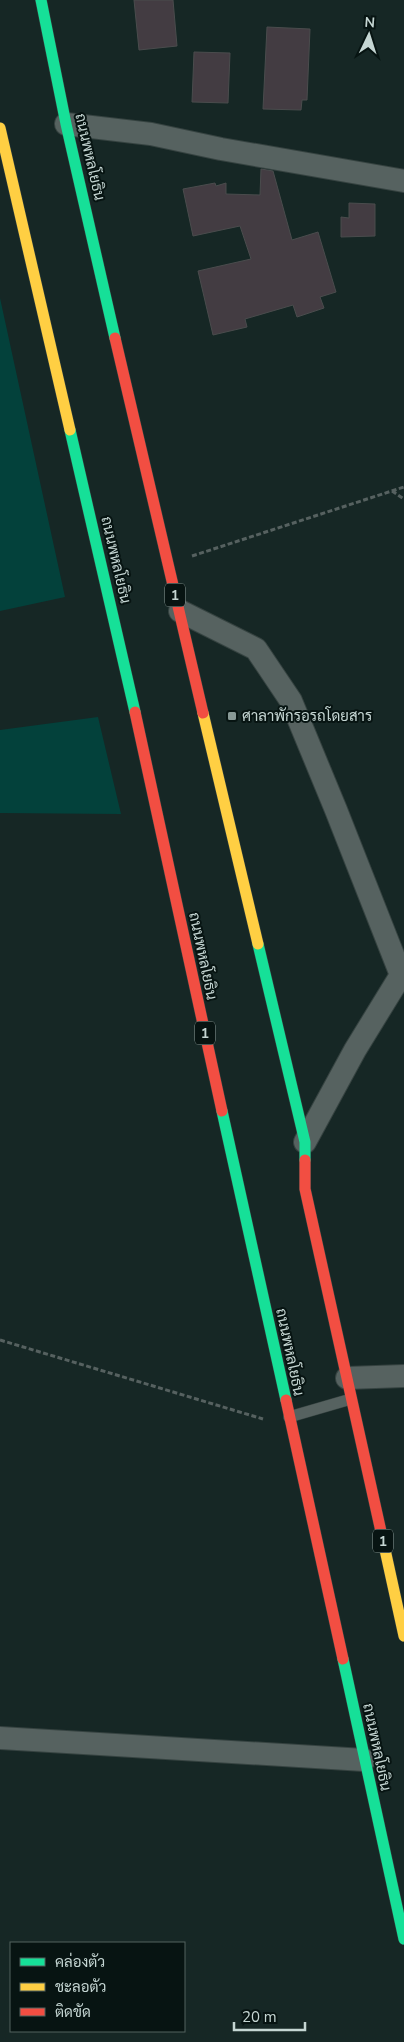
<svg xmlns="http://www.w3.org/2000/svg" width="404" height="2042" viewBox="0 0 404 2042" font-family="'Nunito Sans',Sarabun,sans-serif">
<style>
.green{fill:#03413b}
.building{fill:#433c42;stroke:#4a4c4d}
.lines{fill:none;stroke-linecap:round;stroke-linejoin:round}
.lane-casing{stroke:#364341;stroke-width:12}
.street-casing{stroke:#364341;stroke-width:24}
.fast-casing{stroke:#364341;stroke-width:12}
.slow-casing{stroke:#364341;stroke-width:12}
.jam-casing{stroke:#364341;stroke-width:12}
.path{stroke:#566160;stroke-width:3;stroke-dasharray:5 2.5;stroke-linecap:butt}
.lane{stroke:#566260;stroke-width:11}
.street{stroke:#566260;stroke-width:22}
.fast{stroke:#16e098;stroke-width:11}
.slow{stroke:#ffcf43;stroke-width:11}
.jam{stroke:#f24e42;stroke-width:11}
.poi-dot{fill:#889996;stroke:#071412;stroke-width:2}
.labels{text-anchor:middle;stroke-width:4;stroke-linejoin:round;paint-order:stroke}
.shield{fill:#071412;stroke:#8c9c99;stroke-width:1}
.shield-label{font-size:14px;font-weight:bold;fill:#c5d6d3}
.street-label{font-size:15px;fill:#c5d6d3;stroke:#071412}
.poi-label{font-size:15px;fill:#c5d6d3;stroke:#071412;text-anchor:start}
</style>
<rect width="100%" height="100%" fill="#162725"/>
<!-- green -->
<path class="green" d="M0,298L65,597L0,611Z
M98,717L121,814L0,813V730Z"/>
<!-- building -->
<path class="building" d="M134,0H173L177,46L139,50Z
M267,27L310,29L307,100H302L301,110L263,109Z
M194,52L230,53L228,103L192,102Z
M261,169L273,171L292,240L318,232L336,292L320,297L324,308L297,317L293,305L245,319L247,327L213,335L198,271L251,259L240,226L193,236L183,189L215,183L216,186L226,183V194L260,195Z
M349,203L375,204V236L341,237V217L349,218Z"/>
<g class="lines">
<!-- lane casing -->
<g class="lane-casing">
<path id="lane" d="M289,1417L351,1399"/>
</g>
<!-- street casing -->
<g class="street-casing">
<path id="street" d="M66,124L151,134L221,149L404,181
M180,611L256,649L291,701L336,810L401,975L355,1050L305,1142
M347,1378L404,1376
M0,1738L364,1760"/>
</g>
<!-- fast casing -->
<g class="fast-casing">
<path id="fast" d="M41,0L66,124L115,338
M70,430L135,712
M258,944L305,1142V1160
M222,1111L286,1400
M343,1659L404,1939"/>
</g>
<!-- slow casing -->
<g class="slow-casing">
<path id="slow" d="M0,128L70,430
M203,713L258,944
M384,1545L404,1636"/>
</g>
<!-- jam casing -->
<g class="jam-casing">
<path id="jam" d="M115,338L203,713
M135,712L222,1111
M305,1160V1189L384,1545
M286,1400L343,1659"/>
</g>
<!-- path -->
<path class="path" d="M392,491L404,499
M192,556L404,487
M0,1340L263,1419"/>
<!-- lane -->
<use href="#lane" class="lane"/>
<!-- street -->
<use href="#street" class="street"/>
<!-- fast -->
<use href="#fast" class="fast"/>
<!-- slow -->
<use href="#slow" class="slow"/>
<!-- jam -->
<use href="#jam" class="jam"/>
</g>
<!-- markers -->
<rect class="poi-dot" x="227" y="711" width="10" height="10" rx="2.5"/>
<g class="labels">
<!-- shield labels -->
<g class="shield">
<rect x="165" y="583.5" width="20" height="23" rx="4"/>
<rect x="195" y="1021.5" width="20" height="23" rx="4"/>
<rect x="373" y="1529.5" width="20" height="23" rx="4"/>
</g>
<g class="shield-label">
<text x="175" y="600">1</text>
<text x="205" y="1038">1</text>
<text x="383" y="1546">1</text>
</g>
<!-- street labels -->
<g class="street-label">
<text transform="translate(90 157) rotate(77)" y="5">ถนนพหลโยธิน</text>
<text transform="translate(116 560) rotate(77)" y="5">ถนนพหลโยธิน</text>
<text transform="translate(203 956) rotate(78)" y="5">ถนนพหลโยธิน</text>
<text transform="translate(290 1352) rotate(78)" y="5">ถนนพหลโยธิน</text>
<text transform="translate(377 1747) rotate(78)" y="5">ถนนพหลโยธิน</text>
</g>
<!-- poi labels -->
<g class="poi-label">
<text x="242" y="721">ศาลาพักรอรถโดยสาร</text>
</g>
</g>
<!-- legend -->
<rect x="10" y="1942" width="175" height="90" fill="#071412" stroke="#53625f"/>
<rect x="20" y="1958" width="25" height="8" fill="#16e098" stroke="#53625f"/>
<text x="55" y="1967" font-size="15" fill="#c5d6d3">คล่องตัว</text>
<rect x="20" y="1983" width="25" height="8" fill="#ffcf43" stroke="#53625f"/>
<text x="55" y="1992" font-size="15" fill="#c5d6d3">ชะลอตัว</text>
<rect x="20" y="2008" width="25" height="8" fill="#f24e42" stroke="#53625f"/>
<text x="55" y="2017" font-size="15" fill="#c5d6d3">ติดขัด</text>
<!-- north arrow -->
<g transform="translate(369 35) rotate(4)" stroke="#071412" stroke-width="4" paint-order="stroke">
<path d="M0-4L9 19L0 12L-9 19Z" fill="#c5d6d3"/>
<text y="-8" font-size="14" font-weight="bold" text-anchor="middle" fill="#c5d6d3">N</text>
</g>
<!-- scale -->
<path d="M234 2022v8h71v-8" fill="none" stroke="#c5d6d3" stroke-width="2.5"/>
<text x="242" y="2022" font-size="15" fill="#c5d6d3" stroke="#071412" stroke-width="4" paint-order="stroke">20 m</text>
</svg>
